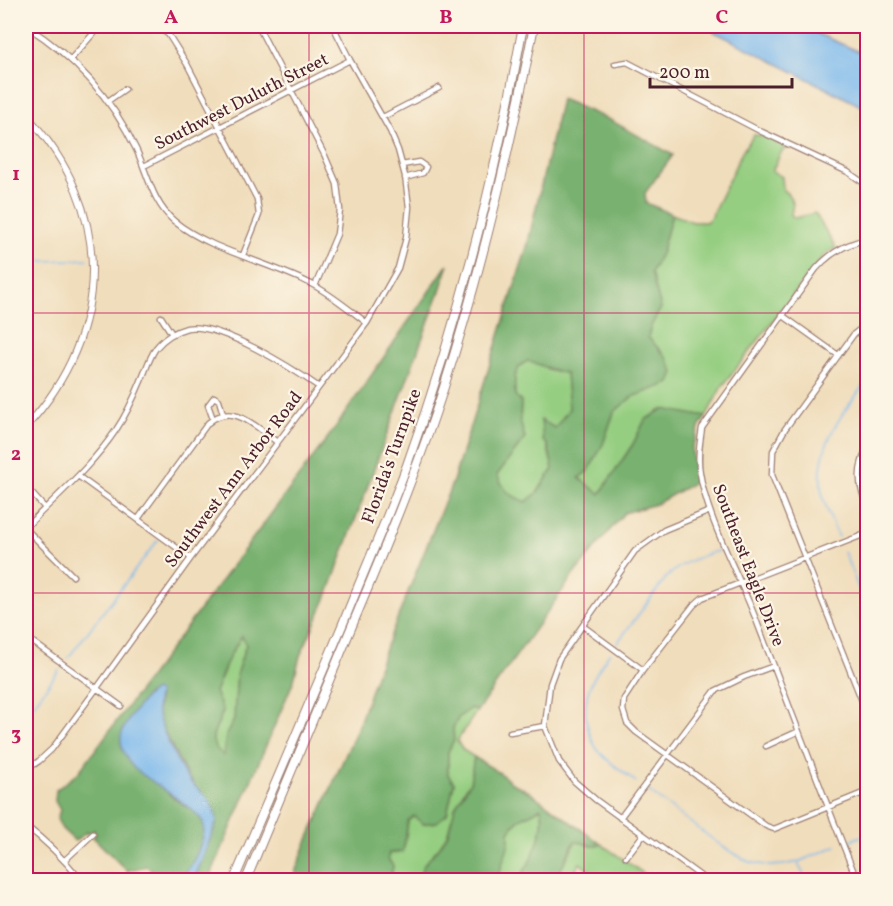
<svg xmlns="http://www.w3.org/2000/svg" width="893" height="906" viewBox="0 0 893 906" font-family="Vollkorn,serif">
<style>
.green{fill:#95ce81;stroke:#707656;stroke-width:1.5}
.forest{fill:#78b16f;stroke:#61684d;stroke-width:1.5;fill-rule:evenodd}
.water{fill:#7ab8ed;stroke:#626c8c;stroke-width:1.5}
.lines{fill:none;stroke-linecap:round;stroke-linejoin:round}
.stream{stroke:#7ab8ed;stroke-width:1.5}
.street-casing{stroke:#9d7e73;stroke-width:7}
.secondary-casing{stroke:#9d7e73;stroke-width:8}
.highway-casing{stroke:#9d7e73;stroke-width:10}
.street{stroke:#fff;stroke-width:4.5}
.secondary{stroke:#fff;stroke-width:6}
.highway{stroke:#fff;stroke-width:8}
.grid{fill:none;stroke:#c2185b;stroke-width:1.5;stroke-opacity:0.55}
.labels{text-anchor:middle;stroke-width:4.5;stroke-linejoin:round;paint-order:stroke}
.street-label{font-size:18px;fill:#4a1f2b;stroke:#fcf5e5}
.neatline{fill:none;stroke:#c2185b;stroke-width:2}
.grid-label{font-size:20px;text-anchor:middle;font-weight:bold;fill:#c2185b}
</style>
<rect width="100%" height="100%" fill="#fcf5e5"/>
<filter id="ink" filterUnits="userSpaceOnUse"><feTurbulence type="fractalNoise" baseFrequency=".0167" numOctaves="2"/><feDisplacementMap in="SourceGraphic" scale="12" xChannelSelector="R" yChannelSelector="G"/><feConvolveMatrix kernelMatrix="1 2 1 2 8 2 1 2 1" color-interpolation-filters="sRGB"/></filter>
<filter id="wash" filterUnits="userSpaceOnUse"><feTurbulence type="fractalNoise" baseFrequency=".008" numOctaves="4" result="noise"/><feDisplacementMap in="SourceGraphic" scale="24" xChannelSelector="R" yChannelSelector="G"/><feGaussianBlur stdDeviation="1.35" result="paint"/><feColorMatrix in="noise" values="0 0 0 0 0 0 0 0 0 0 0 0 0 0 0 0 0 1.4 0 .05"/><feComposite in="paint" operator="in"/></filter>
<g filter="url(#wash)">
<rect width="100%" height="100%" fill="#f0ddbb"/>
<!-- green -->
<path class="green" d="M754,135L764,136L788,148L782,151L772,171L782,177L783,190L788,194L793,203L791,215L795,218L815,213L836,248L825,254L721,388L706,417L663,409L645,420L633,444L600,494L579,478L589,470L603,444L614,412L632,397L670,383L667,358L648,337L651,326L661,308L651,272L661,254L672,214L693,222H706L711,217L742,152Z
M528,360L538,363L550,371L566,373L569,409L555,429L541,421L553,469L537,493L526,502C509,495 505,492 497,475L525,438L520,421L521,402L515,395C514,381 513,367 528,360Z
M242,636L246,645L237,672L234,720L226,735L224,757C203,739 217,731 223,711L215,692L230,655Z
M471,708L477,711L457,741L463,750L474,757L470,783L463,792L451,821L448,833L441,845L423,866L419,880H390L393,866L388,859L389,853H395L405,844L408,821L414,816L423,824L436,822L447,814L454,783L448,775V751L453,740V728L459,717Z
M541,808C547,829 531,864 518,880H499C499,863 511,850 509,832L518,820Z
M576,841L592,846L601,844L653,880H597V878L580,863L570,880H555Z"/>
<!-- forest -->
<path class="forest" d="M561,99L610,120L673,155L645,193L646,203L672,214L661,254L651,272L661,308L651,326L648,337L667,358L674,372L670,383L632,397L614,412L603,444L589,470L579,478L600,494L633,444L645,420L663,409L706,417L700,426L692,448L695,482L656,504L624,513L574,574L477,711L471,708L459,717L453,728L454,740L448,752V775L454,783L447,814L436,822L423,824L414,816L408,821L403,852L389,853L388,859L393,866L390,880H292L306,844L358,727L385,649L453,481L527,247ZM528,361C543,365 550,371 566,373L569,409L555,428L541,420L543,441L548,445L553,469L537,493L526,502C509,495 505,492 497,475L525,438L520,421L521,402L515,395C514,381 513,367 528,361Z
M448,264L441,288L326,599L300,656L294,680L213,870L211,880H194L216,825L193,783L187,776L159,721L157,711L159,693L147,695L123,730C137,750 153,777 169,794C178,804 198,809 203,823C208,839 188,883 169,880C161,880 152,870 146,866L127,871L93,837L96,834L94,830L89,834L87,832L75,841L62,829L57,819L60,810L55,801L56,790L78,773L335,428ZM242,636L246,645L237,672L234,720L226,735L224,756C203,739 217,730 223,711L215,692L230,655Z
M474,757L500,773L512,783L528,791L601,844L592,846L575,841L555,880H518C530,865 548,827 541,808L518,820L509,832C511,851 499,862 499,880H419L423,866L441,845L448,833L455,807L470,783Z"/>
<!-- water -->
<path class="water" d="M703,26H800L867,55V109Z
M155,690L159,693C157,699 156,705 157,711C159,724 178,764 186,776C199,794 213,794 217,821L194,880H177C189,872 195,860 200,846C202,839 206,831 203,823C199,810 148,780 134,768C127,761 120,748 121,737C122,726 145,694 155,690Z"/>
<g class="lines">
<!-- stream -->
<path class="stream" d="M26,262L87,259
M838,537C833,524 827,511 823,498C812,450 840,416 868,380
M844,552L868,612
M617,643L666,578C681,562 699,557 720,550
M610,652C594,675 581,695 587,724C589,732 592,742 597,749C607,762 624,772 636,782
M68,658L158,540
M26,715L59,670
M647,790L723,847L749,862L770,866L783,865L798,862L836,846
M848,841L868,834
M798,863L806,880"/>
</g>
</g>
<g filter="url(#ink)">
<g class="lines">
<!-- street casing -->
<g class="street-casing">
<path id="street" d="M26,26C74,56 111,97 136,149C148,174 152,202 174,221C210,251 273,263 315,286C333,296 350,310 367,323
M155,26L168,34L187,64L257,199L259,215L243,255
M258,26L325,156L337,184L340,210L337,234L315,286
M71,59L100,26
M615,64L627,62L762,132L848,172L868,186
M108,101L125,89
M383,117L439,88
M402,165L419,162L426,167L423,173L405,178
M144,166L350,60
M782,315L838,355
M161,317L172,334
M868,323L854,334L785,429L773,451L772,475L868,716
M213,419L208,405L214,397L219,400L223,414
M868,445C857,470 857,483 868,508
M78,476L191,558
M26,487L45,508
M138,519L208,423C233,401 256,427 277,442
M26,527C57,496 91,467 116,430C126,415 134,398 141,381C146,370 149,358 156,348C163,339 175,331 187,328C219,322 292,368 319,387
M26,529L73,576
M868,533L702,598L693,606L643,670L624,699L623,710L627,723L636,732L766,826L774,829L868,791
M583,626L643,670
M26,637L121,706
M510,732L545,726
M766,746L797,732
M26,770L39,761L52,749L97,688L191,558L367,323L398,268L406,238L409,207L405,176L398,150L390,131L350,60L333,26
M620,818L715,691L744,677L774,666
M26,826C47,842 64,859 81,880
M626,857L643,835
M65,860L93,834
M706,880L596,800L574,781L559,761L545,726L550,684L559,659L635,551L664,530L710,511
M857,880C822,793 789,705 755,617C738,573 707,519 700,473C697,458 700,442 702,428L816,269C830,253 847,243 868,239"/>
</g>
<!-- secondary casing -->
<g class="secondary-casing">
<path id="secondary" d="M26,115C115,209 113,332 26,427"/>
</g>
<!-- highway casing -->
<g class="highway-casing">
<path id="highway" d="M234,880C271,794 308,707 344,621C365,569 388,517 407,465C459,321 496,175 523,26
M246,880C280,798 315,715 349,633C383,552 417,471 444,387C482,269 510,148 534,26"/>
</g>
<!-- street -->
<use href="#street" class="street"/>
<!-- secondary -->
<use href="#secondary" class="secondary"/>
<!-- highway -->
<use href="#highway" class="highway"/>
</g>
</g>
<!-- grid -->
<path class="grid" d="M309,26V880M584,26V880M26,313H868M26,593H868"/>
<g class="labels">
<!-- street labels -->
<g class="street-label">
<text transform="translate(241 101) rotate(-27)" y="6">Southwest Duluth Street</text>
<text transform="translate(391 456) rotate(-70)" y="6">Florida's Turnpike</text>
<text transform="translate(233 479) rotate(-53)" y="6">Southwest Ann Arbor Road</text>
<text transform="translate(749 565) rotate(69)" y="6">Southeast Eagle Drive</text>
</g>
</g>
<!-- margin -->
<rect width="893" height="906" fill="none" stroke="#fcf5e5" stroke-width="66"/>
<!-- scale -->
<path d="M650 78v9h142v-9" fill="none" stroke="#4a1f2b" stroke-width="3"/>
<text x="659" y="78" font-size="18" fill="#4a1f2b" stroke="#fcf5e5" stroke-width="4.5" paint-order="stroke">200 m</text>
<rect x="33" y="33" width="827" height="840" class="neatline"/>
<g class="grid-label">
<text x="171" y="23">A</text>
<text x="446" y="23">B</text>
<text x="722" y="23">C</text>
<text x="16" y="180">1</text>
<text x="16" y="460">2</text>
<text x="16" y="740">3</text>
</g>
</svg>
